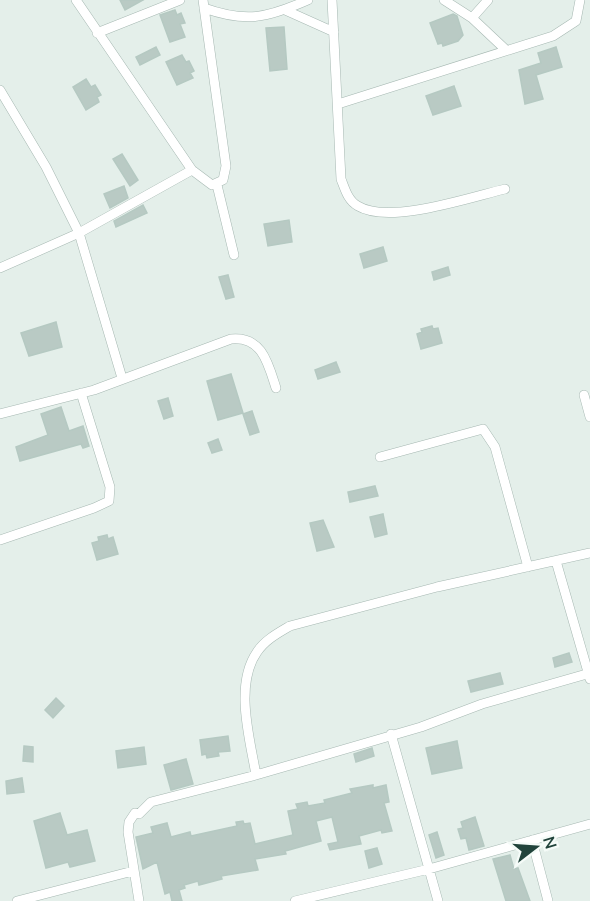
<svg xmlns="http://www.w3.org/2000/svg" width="590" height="901" viewBox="0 0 590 901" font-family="Mulish,sans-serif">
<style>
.building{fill:#b9cac4;stroke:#b5c9c2;stroke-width:1.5}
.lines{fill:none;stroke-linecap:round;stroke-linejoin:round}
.street-casing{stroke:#a6b8b2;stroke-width:10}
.street{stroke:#fff;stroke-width:9}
</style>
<rect width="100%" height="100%" fill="#e4efea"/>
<!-- building -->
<path class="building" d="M120,0H143L125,10Z
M175,10L177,15L181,13L185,23L180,24L185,37L170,42L160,15Z
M453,14L457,16L463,35L458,41L443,46L442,43L438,44L430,23Z
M284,27L287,69L270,71L266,28Z
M156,47L160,55L140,65L136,57Z
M556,47L562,67L536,75L543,99L525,104L519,70L541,63L538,53Z
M182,55L186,62L189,61L194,71L190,73L193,78L177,85L166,62Z
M86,79L91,87L95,85L101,95L97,97L99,102L86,110L73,87Z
M454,86L461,106L433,115L426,96Z
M122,154L138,180L130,186L113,159Z
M124,186L128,198L110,208L104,194Z
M143,205L147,213L116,227L114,221Z
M289,220L292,242L268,246L264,224Z
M383,247L387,261L364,268L360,254Z
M448,267L450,275L434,280L432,272Z
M228,275L234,297L226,299L219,277Z
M56,322L62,347L29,356L21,333Z
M432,326L433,329L438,328L442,343L421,349L417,334L422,332L421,329Z
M336,362L340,372L318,379L315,370Z
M231,374L243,413L218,420L207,381Z
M168,398L173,416L164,419L158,401Z
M61,407L69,431L83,426L89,446L83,448L81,444L20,461L16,447L48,435L41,414Z
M252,411L259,432L250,435L243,414Z
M218,439L222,450L212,453L208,443Z
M375,486L378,496L350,502L348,492Z
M383,514L387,534L375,537L370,517Z
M323,520L334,547L317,551L310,523Z
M107,535L108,539L113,537L118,554L97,560L92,543L99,541L98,537Z
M569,653L572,662L555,667L553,658Z
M500,673L503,684L471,692L468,681Z
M56,698L64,706L53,718L45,710Z
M228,736L230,751L218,752L219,756L207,758L206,754L202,755L200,740Z
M457,741L462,768L432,774L426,748Z
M24,746L33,747V762L23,761Z
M144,747L146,764L118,768L116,751Z
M372,748L374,756L356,762L354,754Z
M186,759L193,784L171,790L164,765Z
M22,778L24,792L7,794L6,781Z
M373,785V788L386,785L389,802L384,803L392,831L382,833L381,830L359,836L361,844L330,850L328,844L338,842L332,817L316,821L321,841L289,850L285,851L286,854L255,859L258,870L221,876L222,879L199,885L198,881L184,885L185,888L179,890L182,901H172L170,892L165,894L157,862L143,869L136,837L153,833L151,827L167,823L171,837L190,832L191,836L237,826L236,822L243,821L244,824L250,823L255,844L293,835L288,811L298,809L296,804L307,802L308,806L325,803L324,800L352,793L350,789Z
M60,813L67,835L87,830L95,861L70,867L68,862L46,868L34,821Z
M475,817L484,846L469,850L466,838L461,839L458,829L463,828L461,822Z
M437,832L444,855L436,858L429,835Z
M377,848L382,864L369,868L365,851Z
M510,855L514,869L518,868L530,901H506L493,859Z"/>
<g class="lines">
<!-- street casing -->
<g class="street-casing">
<path id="street" d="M76,0L192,170L212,185L223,180L226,166L203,0
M332,0L341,179C345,189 348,201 358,206C389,225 471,197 505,189
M444,0L472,18L488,0
M204,8C246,23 267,18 308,0
M285,10L334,32
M472,18L506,50
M97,33L180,0
M0,90L46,167L79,233L122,378
M338,104L553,36L576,21L580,0
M217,185L234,255
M0,268L79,233L192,170
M584,395L590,417
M0,414L94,390L231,339C262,336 268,363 276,388
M380,457L483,429L495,447L528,567
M0,540L94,508L109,501L110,487L81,393
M556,561L590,679
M391,734L438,901
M256,775C250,739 234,685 257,652C265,640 278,633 290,626L437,587L590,553
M532,840L548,901
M17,901L133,871
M139,901L128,832L129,822L135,813L139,814L151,802L256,775L421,727L482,704L590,673
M295,901L429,869L590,824"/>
</g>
<!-- street -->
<use href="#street" class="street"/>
</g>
<!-- north arrow -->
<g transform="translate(536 847) rotate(73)" stroke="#f5fbf8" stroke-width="4.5" paint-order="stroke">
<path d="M0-4.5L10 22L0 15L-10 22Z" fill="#21433b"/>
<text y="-9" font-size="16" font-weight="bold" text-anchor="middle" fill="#21433b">N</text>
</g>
</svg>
